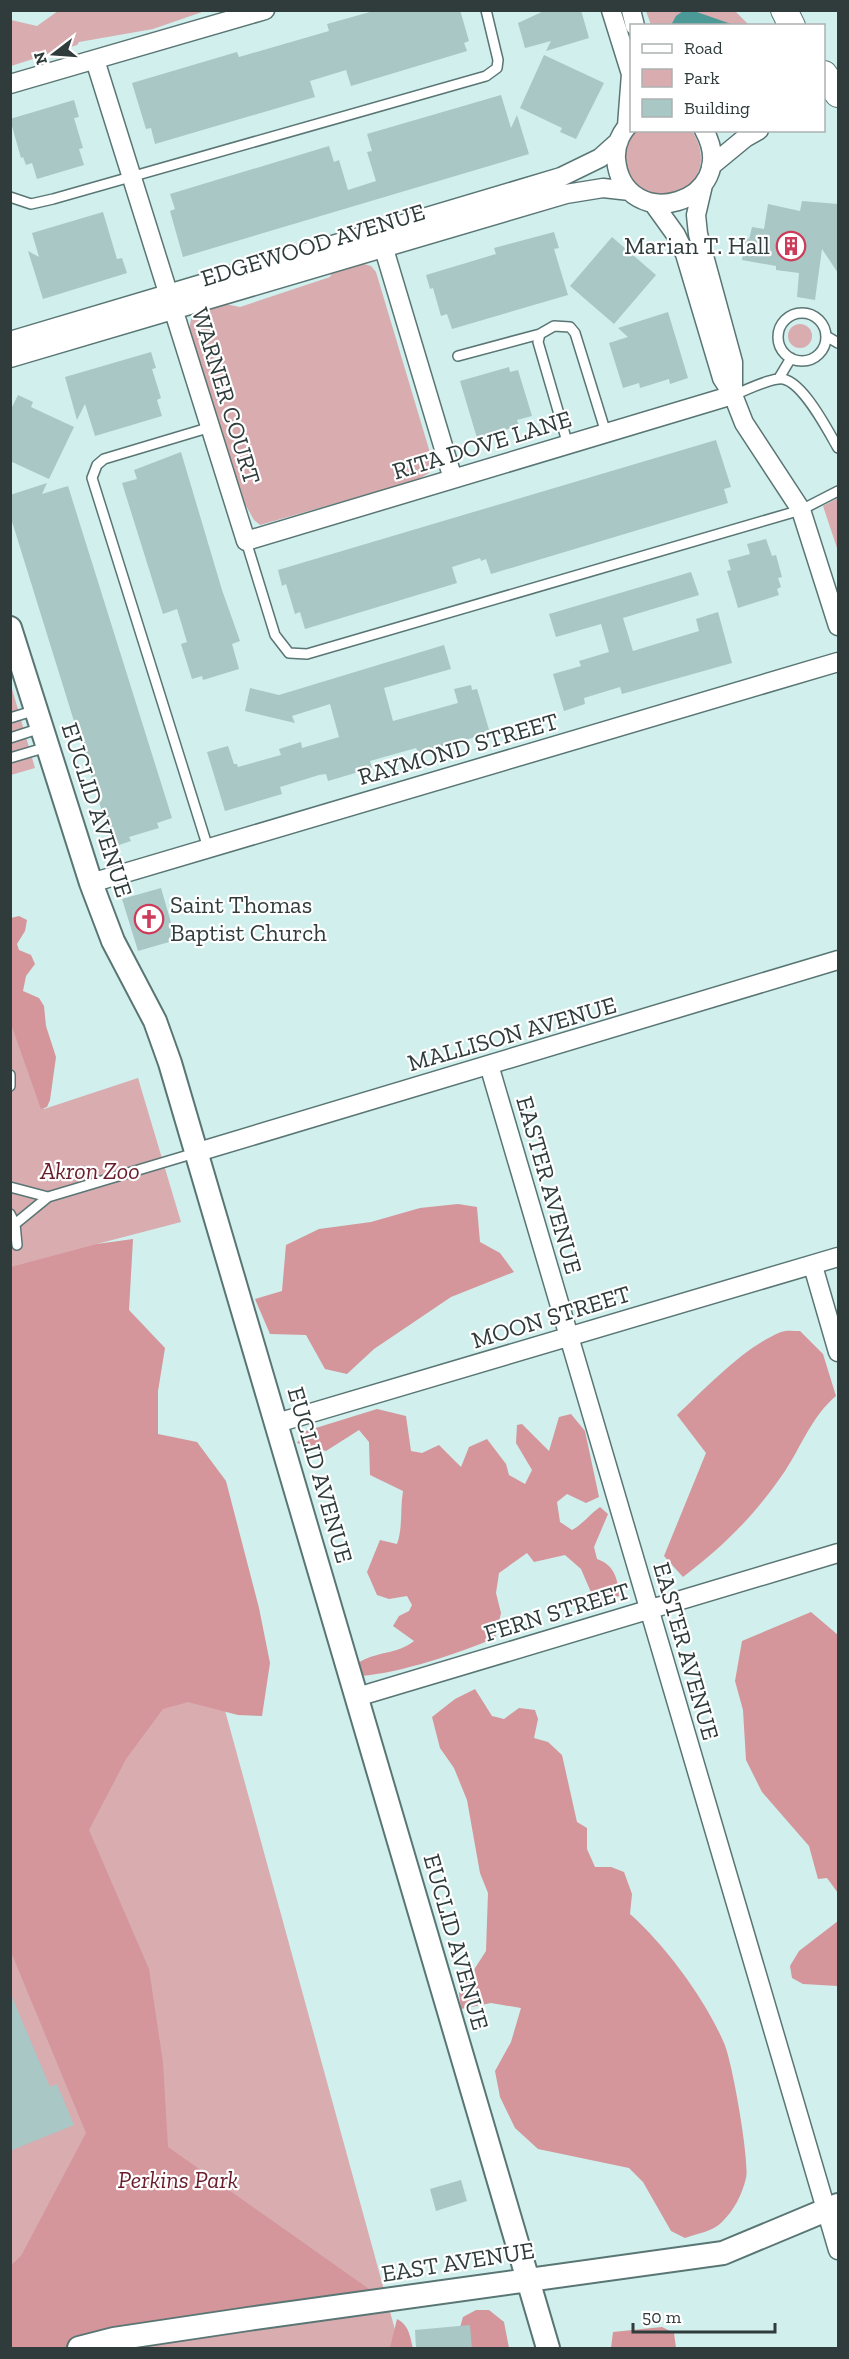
<svg xmlns="http://www.w3.org/2000/svg" width="849" height="2359" viewBox="0 0 849 2359" font-family="'Zilla Slab',serif">
<style>
.green{fill:#d9acb0}
.forest{fill:#d4959b}
.water{fill:#4c9a97}
.building{fill:#a8c7c5}
.lines{fill:none;stroke-linecap:round;stroke-linejoin:round}
.service-casing{stroke:#5a7674;stroke-width:12}
.minor-casing{stroke:#5a7674;stroke-width:21}
.tertiary-casing{stroke:#5a7674;stroke-width:26}
.secondary-casing{stroke:#5a7674;stroke-width:28}
.service{stroke:#fff;stroke-width:9}
.minor{stroke:#fff;stroke-width:18}
.tertiary{stroke:#fff;stroke-width:22}
.secondary{stroke:#fff;stroke-width:26}
.labels{text-anchor:middle;stroke-width:4.5;stroke-linejoin:round;paint-order:stroke}
.street-label{font-size:24px;fill:#2f3c3b;stroke:#fff}
.poi-label{font-size:24px;fill:#2f3c3b;stroke:#fff;text-anchor:end}
.park-label{font-size:24px;font-style:italic;fill:#691d2c;stroke:#fff}
</style>
<rect width="100%" height="100%" fill="#d0efed"/>
<!-- green -->
<path class="green" d="M58,11V10L205,11L153,29L79,42L77,45L11,66V20L37,26Z
M646,11H735L749,25H651Z
M634,131H692C728,187 645,223 626,169C621,155 625,142 634,131Z
M357,262L371,266L376,272L431,456L429,473L417,480L260,525L254,520L245,504L189,330L192,314L225,304L240,307L330,277L333,270Z
M788 336a12 12 0 1 1 24 0a12 12 0 1 1-24 0Z
M838,498V551L823,506Z
M10,682L35,768L11,775H10Z
M10,1005L44,1109L138,1078L181,1222L97,1244L400,2348H11Z"/>
<!-- forest -->
<path class="forest" d="M19,916L27,920L25,931L17,944L19,950L31,955L35,964L26,976L23,991L39,998L44,1006L46,1026L56,1057L50,1100L47,1107L41,1109L11,1024V918Z
M458,1204L477,1207L480,1242L500,1253L514,1272L451,1297L374,1349L347,1374L325,1369L306,1335L270,1334L255,1299L282,1291L286,1245L319,1229L371,1222L420,1208Z
M133,1239L129,1310L165,1348L158,1391V1434L197,1442L226,1481L259,1608L270,1663L262,1716L238,1715L188,1702L163,1709L126,1759L89,1830L149,1969L163,2063L168,2147L386,2301L79,2348H11L10,2266L21,2256L86,2133L11,1952V1267L97,1244Z
M800,1331L823,1354L836,1396C812,1416 802,1445 785,1471C754,1516 726,1544 683,1577L664,1556L706,1453L677,1415C706,1388 744,1347 781,1332C786,1330 794,1331 800,1331Z
M377,1409L406,1416L411,1451L422,1453L439,1445L461,1467L469,1447L487,1439L506,1464L509,1475L525,1484L532,1470L516,1443L517,1425L522,1424L549,1451L559,1417L571,1414L585,1431L599,1497L586,1503L567,1494L557,1502L560,1522L572,1530C583,1524 589,1515 600,1507L608,1514L594,1547L597,1559C614,1565 618,1578 619,1596L596,1604L581,1569L565,1555L534,1562L527,1553L499,1573L496,1593L501,1613L495,1638C460,1653 400,1673 361,1676L358,1663C376,1651 396,1655 414,1641L393,1626L399,1616L409,1611L412,1605L407,1596L389,1599L377,1595L367,1572L380,1540L397,1544C403,1528 400,1508 403,1491L370,1475L369,1442L359,1430L326,1451L297,1443L306,1431Z
M811,1612L838,1635V1893L827,1878L818,1879L809,1846L762,1792L746,1760L743,1710L735,1681L742,1641Z
M475,1689L492,1716L504,1719L519,1708L535,1710L538,1719L534,1738L548,1742L562,1755L577,1822L587,1828V1849L595,1867H611L624,1872L632,1894L630,1914C666,1946 705,1999 724,2043C732,2060 750,2162 746,2178C742,2195 734,2210 722,2222C714,2231 696,2234 685,2238L671,2231L643,2182L629,2168L538,2149L515,2128L500,2097L495,2071L511,2042L521,2008L491,2003L461,2009L459,1993L486,1951L488,1893L480,1873L467,1800L454,1768L440,1748L432,1717L455,1699Z
M838,1921V1986L803,1984L792,1978L790,1966L799,1951Z
M476,2310H489L504,2322L509,2348H454L463,2317Z
M397,2319C409,2325 410,2336 413,2348H390Z
M662,2327L674,2333L676,2348H611L613,2332Z"/>
<!-- water -->
<path class="water" d="M683,11H694L734,25H671L676,16Z"/>
<!-- building -->
<path class="building" d="M377,10H460L469,41L464,43L467,51L351,86L346,70L310,81L315,97L155,144L151,128L146,129L132,83L237,52L239,57L329,31L327,24Z
M546,10H581L589,38L546,51L551,41L525,48L518,23Z
M544,55L604,83L576,139L560,132L562,128L520,108Z
M501,95L511,128L517,115L529,154L183,257L170,211L175,209L170,194L329,146L334,162L339,160L348,190L376,181L367,152L372,151L367,134Z
M74,100L79,117L74,118L83,148L79,149L84,165L37,179L32,163L26,165L23,157L21,158L10,119Z
M802,201L838,204V273L822,249L815,300L797,297L799,273L776,270V266L742,260L745,238L749,239L752,227L764,229L768,204L800,211Z
M103,212L117,259L122,258L127,273L43,299L28,251L39,257L32,233Z
M554,232L559,248L554,249L568,295L452,329L447,314L441,316L433,288L430,289L426,275L496,254L494,248Z
M612,237L656,275L614,324L570,286Z
M668,312L688,378L670,384L669,379L640,388L639,383L623,388L609,343L628,337L618,328Z
M151,352L156,368L152,369L161,398L157,400L162,416L95,436L85,404L77,420L65,377Z
M509,367L510,372L518,370L532,416L517,420L519,426L477,438L460,381Z
M18,395L33,402L31,407L74,427L49,479L10,461V411Z
M716,440L731,487L724,489L728,503L491,574L486,559L481,561L480,558L452,567L457,583L305,629L300,612L295,614L286,584L282,586L278,570Z
M181,452L222,590L240,641L232,644L239,669L203,680L202,676L192,679L181,644L187,642L177,609L163,614L122,483L137,479L134,470Z
M47,483L42,494L68,486L172,818L157,823L159,828L129,837L131,841L113,847L10,515V495Z
M766,539L772,556L776,555L782,577L778,578L781,587L777,589L779,595L738,608L727,571L731,570L728,560L750,554L747,544Z
M691,572L699,595L623,618L633,651L699,631L696,619L718,612L732,663L622,694L620,687L584,698L585,704L564,711L553,674L581,666L579,661L609,652L601,624L556,637L549,614Z
M444,645L451,669L384,688L393,721L458,703L454,689L471,685L472,690L477,689L490,733L418,753L416,748L370,761L372,768L328,781L326,774L319,775L280,787L282,794L225,811L207,752L228,746L234,764H237L238,767L281,755L279,749L301,742L302,748L339,737L330,704L292,716L295,723L245,711L250,688L279,695Z
M161,888L176,940L138,951L122,899Z
M10,1992L50,2087L57,2084L74,2125L10,2151Z
M461,2180L467,2201L436,2211L430,2189Z
M470,2325L472,2349H416L415,2330Z"/>
<g class="lines">
<!-- service casing -->
<g class="service-casing">
<path id="service" d="M10,197L31,204L53,199L486,76L497,68L498,60L486,10
M778 337a24 24 0 1 1 48 0a24 24 0 1 1-48 0Z
M826,336L838,343
M458,356L540,334
M779,378L791,358
M733,395C747,390 763,381 778,379C800,375 828,431 838,448
M568,445L538,342L540,334L554,326L570,327L575,333L606,433
M246,541L275,635L289,653L307,654L801,510L838,491
M10,718L36,710
M10,738L41,728
M10,758L47,747
M208,848L92,478L97,465L104,459L211,427
M10,1075V1086
M10,1187L48,1197L195,1153
M10,1214L15,1224L48,1197
M15,1224L17,1245"/>
</g>
<!-- minor casing -->
<g class="minor-casing">
<path id="minor" d="M611,10L631,74L627,126
M631,10L635,26
M95,60L246,541L733,395
M10,84L265,10
M632,122C621,131 615,145 616,159C623,237 744,203 704,130
M711,166L745,138L759,130
M703,185L696,215L698,234L733,362V395
M653,203L676,235L685,254L722,378L733,395L744,423L801,510L838,626
M381,239L453,479
M10,341L561,177L600,158L619,141
M10,358L566,194L603,188L630,191
M91,883L838,662
M489,1065L838,2250
M198,1152L838,960
M813,1266L838,1352
M277,1423L838,1257
M357,1697L838,1553"/>
</g>
<!-- tertiary casing -->
<g class="tertiary-casing">
<path id="tertiary" d="M10,628L91,883L113,941L155,1021L170,1063L548,2348
M79,2348L114,2339L248,2319L723,2253L838,2205"/>
</g>
<!-- secondary casing -->
<g class="secondary-casing">
<path id="secondary" d="M784,10L792,26
M824,74L838,94"/>
</g>
<!-- service -->
<use href="#service" class="service"/>
<!-- minor -->
<use href="#minor" class="minor"/>
<!-- tertiary -->
<use href="#tertiary" class="tertiary"/>
<!-- secondary -->
<use href="#secondary" class="secondary"/>
</g>
<!-- icons -->
<defs>
<g id="building-ring" transform="scale(1.5)"><circle r="9.5" fill="#fff" stroke="#cc3c5a" stroke-width="1.5"/><path d="M-4-6H4V6H1V3H-1V6H-4ZM-2.5-4.3h1.7v1.8h-1.7ZM.8-4.3h1.7v1.8H.8ZM-2.5-1h1.7V.8h-1.7ZM.8-1h1.7V.8H.8Z" fill="#cc3c5a"/></g>
<g id="church-ring" transform="scale(1.5)"><circle r="9.5" fill="#fff" stroke="#cc3c5a" stroke-width="1.5"/><path d="M-1.2-6h2.4v3.5h3.3v2.4h-3.3V6h-2.4V-.1h-3.3v-2.4h3.3Z" fill="#cc3c5a"/></g>
</defs>
<g fill-rule="evenodd">
<use href="#building-ring" x="791" y="246"/>
<use href="#church-ring" x="149" y="919"/>
</g>
<g class="labels">
<!-- street labels -->
<g class="street-label">
<text transform="translate(313 245) rotate(-17)" y="8">EDGEWOOD AVENUE</text>
<text transform="translate(226 396) rotate(73)" y="8">WARNER COURT</text>
<text transform="translate(482 445) rotate(-17)" y="8">RITA DOVE LANE</text>
<text transform="translate(458 749) rotate(-16)" y="8">RAYMOND STREET</text>
<text transform="translate(97 810) rotate(72)" y="8">EUCLID AVENUE</text>
<text transform="translate(512 1034) rotate(-16)" y="8">MALLISON AVENUE</text>
<text transform="translate(549 1185) rotate(74)" y="8">EASTER AVENUE</text>
<text transform="translate(551 1317) rotate(-17)" y="8">MOON STREET</text>
<text transform="translate(320 1475) rotate(74)" y="8">EUCLID AVENUE</text>
<text transform="translate(557 1612) rotate(-17)" y="8">FERN STREET</text>
<text transform="translate(686 1651) rotate(74)" y="8">EASTER AVENUE</text>
<text transform="translate(456 1942) rotate(74)" y="8">EUCLID AVENUE</text>
<text transform="translate(458 2262) rotate(-9)" y="8">EAST AVENUE</text>
</g>
<!-- poi labels -->
<g class="poi-label">
<text x="770" y="254">Marian T. Hall</text>
<text x="170" y="913" text-anchor="start">Saint Thomas<tspan x="170" dy="28">Baptist Church</tspan></text>
</g>
<!-- park labels -->
<g class="park-label">
<text x="90" y="1179">Akron Zoo</text>
<text x="178" y="2188">Perkins Park</text>
</g>
</g>
<!-- border -->
<rect width="849" height="2359" fill="none" stroke="#2f3c3b" stroke-width="24"/>
<!-- legend -->
<rect x="630" y="24" width="195" height="108" fill="#ffffff" stroke="#acb1b1" stroke-width="1.5"/>
<rect x="642" y="44" width="30" height="9" fill="#ffffff" stroke="#acb1b1" stroke-width="1.5"/>
<text x="684" y="54" font-size="18" fill="#2f3c3b">Road</text>
<rect x="642" y="69" width="30" height="18" fill="#d9acb0" stroke="#acb1b1" stroke-width="1.5"/>
<text x="684" y="84" font-size="18" fill="#2f3c3b">Park</text>
<rect x="642" y="99" width="30" height="18" fill="#a8c7c5" stroke="#acb1b1" stroke-width="1.5"/>
<text x="684" y="114" font-size="18" fill="#2f3c3b">Building</text>
<!-- north arrow -->
<g transform="translate(54 54) rotate(253)" stroke="#ffffff" stroke-width="4.5" paint-order="stroke">
<path d="M0-4.5L10 22L0 15L-10 22Z" fill="#2f3c3b"/>
<text y="-9" font-size="16" font-weight="bold" text-anchor="middle" fill="#2f3c3b">N</text>
</g>
<!-- scale -->
<path d="M633 2323v9h142v-9" fill="none" stroke="#2f3c3b" stroke-width="3"/>
<text x="642" y="2323" font-size="18" fill="#2f3c3b" stroke="#ffffff" stroke-width="4.5" paint-order="stroke">50 m</text>
</svg>
